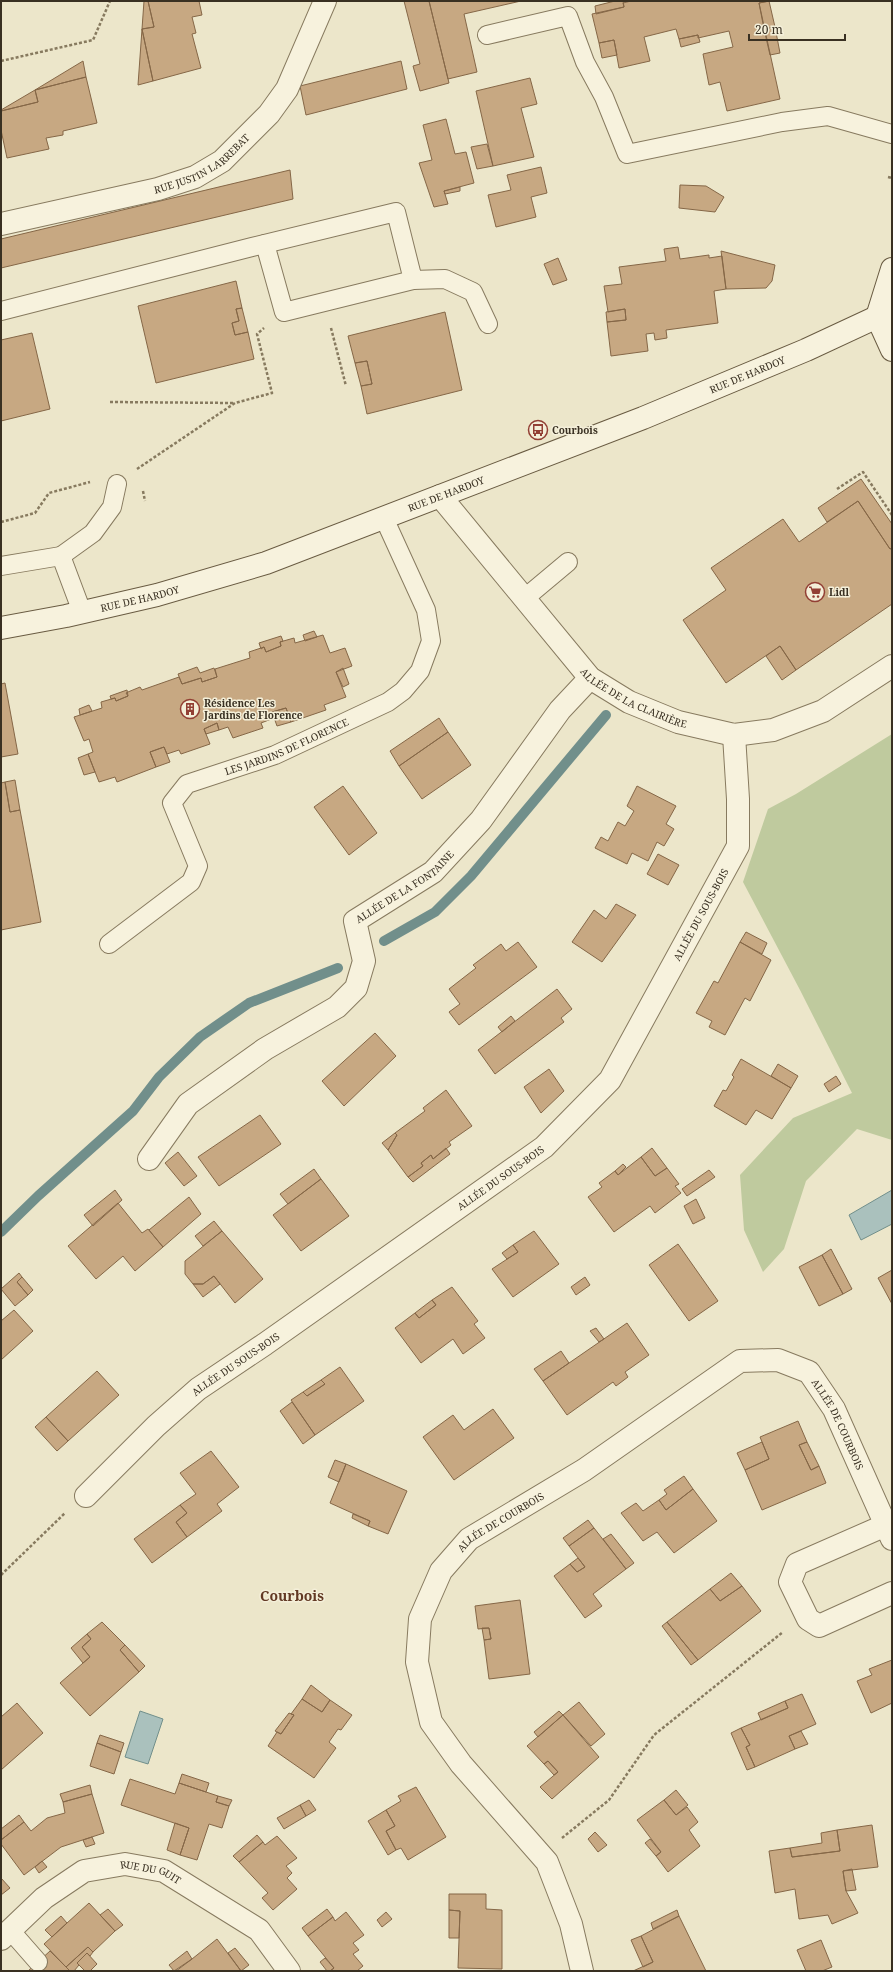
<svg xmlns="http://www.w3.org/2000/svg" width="893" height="1972" viewBox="0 0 893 1972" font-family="'Noto Serif',serif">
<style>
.green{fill:#bfca9e}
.water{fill:#aac1bd;stroke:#718f8b}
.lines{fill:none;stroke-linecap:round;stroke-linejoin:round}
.stream{stroke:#718f8b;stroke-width:10}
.building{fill:#c7a882;stroke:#856747}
.lane-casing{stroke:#877a5f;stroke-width:20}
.street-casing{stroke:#877a5f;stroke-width:24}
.secondary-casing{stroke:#695b42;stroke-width:24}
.path{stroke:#877a5f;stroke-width:2.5;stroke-dasharray:3 2;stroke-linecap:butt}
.lane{stroke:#f7f2dd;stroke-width:18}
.street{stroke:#f7f2dd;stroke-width:22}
.secondary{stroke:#f7f2dd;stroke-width:22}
.labels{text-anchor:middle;stroke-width:3;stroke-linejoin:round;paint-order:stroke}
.street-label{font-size:10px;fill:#393022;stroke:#f4efd9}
.poi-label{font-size:10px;font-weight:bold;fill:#393022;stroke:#f4efd9;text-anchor:start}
.district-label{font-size:14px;font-weight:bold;fill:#623924;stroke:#f4efd9}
</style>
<rect width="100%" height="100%" fill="#ece6ca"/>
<!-- green -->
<path class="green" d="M892,734V1140L857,1129L806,1181L784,1249L763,1272L744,1230L740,1175L793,1118L852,1093L800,990L743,882L768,809L796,794Z"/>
<!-- water -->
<path class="water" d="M892,1190V1224L861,1240L849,1215Z
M140,1711L163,1719L148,1764L125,1757Z"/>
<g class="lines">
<!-- stream -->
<path class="stream" d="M384,941L435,912L471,876L606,715
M1,1232L38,1196L133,1111L159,1077L200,1037L249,1003L338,968"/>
</g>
<!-- building -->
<path class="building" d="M144,1H148L154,27L142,29Z
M148,1H199L202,15L192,17L196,33L192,34L201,68L153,81L142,29L154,27Z
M404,1H429L449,83L420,91L413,66L420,64Z
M429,1H521L464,14L477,72L448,79Z
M615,1H623L624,7L596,14L595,6Z
M631,1H770L759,3L780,99L727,111L720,82L709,85L703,54L733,47L729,31L698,38V35L679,39L676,29L644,37L650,61L619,68L614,40L599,43L592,14L624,7L623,3Z
M769,1L775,27L764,29L759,3Z
M775,27L780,53L770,55L764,29Z
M142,29L153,81L138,85Z
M698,35L700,42L681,47L679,39Z
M614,40L617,55L602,58L599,43Z
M83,61L86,77L35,90Z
M401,61L407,89L306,115L300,86Z
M86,77L97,123L63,131V135L46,138L49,149L7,158L1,130V111L38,102L35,90Z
M530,78L537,104L521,108L534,157L493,166L476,91Z
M35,90L38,102L1,111V110Z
M446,119L455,154L466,152L474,183L444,191L448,204L434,207L419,163L432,160L423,125Z
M487,144L493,166L477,169L471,147Z
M541,167L547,193L531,197L536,217L496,227L488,195L511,190L507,175Z
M290,170L293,199L1,268V239Z
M680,185L706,186L724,197L715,212L679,208Z
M460,187V191L445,194L444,191Z
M678,247L680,259L709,255V258L722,256L726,289L714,291L718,323L666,330L667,338L655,340L654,333L646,334L648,351L611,356L607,322L626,320L625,309L608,312L604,286L622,284L619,267L666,261L664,249Z
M721,251L775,265L772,281L766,288L726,289Z
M558,258L567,280L553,285L544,264Z
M236,281L242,308L236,309L239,321L232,323L235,335L248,332L254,359L156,383L138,306Z
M242,308L248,332L235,335L232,323L239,321L236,309Z
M625,309L626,320L607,322L606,312Z
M445,312L462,390L367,414L361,386L372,384L367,361L355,363L348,336Z
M32,333L50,409L1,421V340Z
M367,361L372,384L361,386L355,363Z
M861,479L892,524V548L890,549L858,501L827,522L818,508Z
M858,501L890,549L892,548V604L796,670L780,646L726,683L683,620L726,590L711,568L783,519L799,542Z
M314,631L317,637L305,641L303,635Z
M323,635L330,653L345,648L352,666L336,672L346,697L324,705L326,710L291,722L286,708L272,712L274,718L261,723L263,728L233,738L228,727L219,730L217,723L204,729L210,744L181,754L179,750L167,754L164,747L150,752L156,767L117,782L115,777L99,782L88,754L93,752L89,739L84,741L74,717L102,708L101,702L115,698L116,701L128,696L126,693L128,692L140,687L142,690L179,677L182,684L201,678L202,682L217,677L215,669L250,658L249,652L264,647L266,652L281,646L280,642L294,638L295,643Z
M281,636L283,641L280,642L281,646L266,652L264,647L261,649L259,643Z
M780,646L796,670L782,680L766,656Z
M197,667L200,673L214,668L217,677L202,682L201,678L182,684L178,674Z
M343,668L349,684L343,687L336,672Z
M5,683L18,754L1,757V684Z
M127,690L128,696L116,701L115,698L111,699L110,696Z
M89,705L92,711L80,715L79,709Z
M286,708L291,722L277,726L272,712Z
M439,718L448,732L399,766L390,751Z
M217,723L219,730L206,734L204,729Z
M448,732L471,765L422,799L399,766Z
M164,747L170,762L156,767L150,752Z
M88,754L95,772L84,775L78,758Z
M15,780L20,810L10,812L5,782Z
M5,782L10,812L20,810L41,922L1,930V783Z
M343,786L377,833L349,855L314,807Z
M637,786L676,806L666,824L674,829L664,846L657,842L648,861L632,853L627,864L595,848L601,837L608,841L618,822L625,826L634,811L627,806Z
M658,854L679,865L668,885L647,874Z
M616,904L636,915L602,962L572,942L594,910L606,919Z
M746,932L767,943L762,954L740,942Z
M518,942L537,967L459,1025L449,1012L460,1004L449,989L476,968L473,965L501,944L506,951Z
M740,942L771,960L750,1001L745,998L725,1035L709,1027L712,1021L696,1013L714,981L718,983Z
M557,989L572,1009L561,1018L564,1022L495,1074L478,1050Z
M511,1016L515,1021L502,1032L498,1027Z
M375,1033L396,1056L344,1106L322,1081Z
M741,1059L791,1088L772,1119L756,1110L746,1125L714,1106L723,1090L726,1091L734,1077L732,1075Z
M778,1064L798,1076L791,1088L771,1076Z
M549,1069L564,1091L541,1113L524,1087Z
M836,1076L841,1084L829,1092L824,1084Z
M446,1090L472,1126L449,1142L451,1145L433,1159L431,1155L421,1163L423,1166L408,1177L388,1150L397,1135L395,1133L425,1111L423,1108Z
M260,1115L281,1144L219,1186L198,1157Z
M395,1133L397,1135L388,1150L382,1143Z
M446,1148L450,1154L413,1182L408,1177L423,1166L421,1163L431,1155L433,1159Z
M652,1148L667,1168L655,1176L641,1157Z
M178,1152L197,1176L184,1186L165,1163Z
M641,1157L655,1176L667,1168L679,1184L675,1186L681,1193L655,1213L650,1206L614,1232L588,1197L602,1187L599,1183L615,1171L618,1175Z
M623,1164L626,1167L618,1175L615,1171Z
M314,1169L321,1179L288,1204L280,1194Z
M709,1170L715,1177L687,1196L682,1189Z
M321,1179L349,1216L301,1251L273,1215Z
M115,1190L122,1200L93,1226L84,1215Z
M189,1197L201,1214L163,1247L149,1230Z
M696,1199L705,1218L693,1224L684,1206Z
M118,1203L142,1233L148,1229L163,1247L135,1271L123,1256L96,1279L68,1246Z
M214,1221L222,1231L203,1246L195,1236Z
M222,1231L263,1279L235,1303L214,1276L203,1284H193L185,1274V1261Z
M534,1231L559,1264L513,1297L492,1269L518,1252L513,1245Z
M678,1244L718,1301L689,1321L649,1265Z
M513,1245L518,1252L507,1259L502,1253Z
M831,1249L852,1289L843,1294L822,1255Z
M822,1255L843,1294L819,1306L799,1267Z
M892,1270V1304L878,1278Z
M19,1273L22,1277L17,1282L28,1295L15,1306L1,1289Z
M214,1276L220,1284L203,1297L193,1284H203Z
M22,1277L33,1290L28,1295L17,1282Z
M585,1277L590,1285L576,1295L571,1287Z
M452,1287L478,1321L474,1324L485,1338L463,1354L453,1339L421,1363L395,1328L415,1313L419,1318L436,1305L432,1300Z
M432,1300L436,1305L419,1318L415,1313Z
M14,1310L33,1331L1,1360V1321Z
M627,1323L649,1355L625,1372L628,1377L616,1386L613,1382L567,1415L543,1381Z
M596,1328L604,1339L599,1342L590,1331Z
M561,1351L569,1363L543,1381L534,1369Z
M340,1367L364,1401L315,1435L291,1400L303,1392L307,1396L325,1384L321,1380Z
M97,1371L119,1395L68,1441L46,1417Z
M321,1380L325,1384L307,1396L303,1392Z
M292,1402L315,1435L303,1444L280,1411Z
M493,1409L514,1438L454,1480L423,1437L453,1415L464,1430Z
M46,1417L68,1441L57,1451L35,1427Z
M798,1421L807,1442L799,1445L811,1470L819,1466L826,1483L762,1510L745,1470L769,1459L760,1437Z
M762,1442L769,1459L745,1470L737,1453Z
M807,1442L819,1466L811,1470L799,1445Z
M211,1451L239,1487L217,1504L222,1511L187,1537L176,1522L187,1513L180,1505L196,1494L180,1473Z
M335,1460L346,1464L339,1482L328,1477Z
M346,1464L407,1491L388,1534L368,1526L370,1521L330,1503Z
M684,1476L693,1489L666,1510L659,1500L667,1494L664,1490Z
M693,1489L717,1521L674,1553L657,1532L643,1541L621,1513L636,1503L643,1511L659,1500L666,1510Z
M180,1505L187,1513L176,1522L187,1537L152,1563L134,1539Z
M353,1514L370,1521L368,1526L352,1518Z
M588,1520L594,1528L569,1546L563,1538Z
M594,1528L626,1569L593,1594L602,1606L585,1618L554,1576L570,1564L577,1572L585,1567L569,1546Z
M611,1534L634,1563L626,1569L603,1539Z
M578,1558L585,1567L577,1572L570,1564Z
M731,1573L742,1586L720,1601L710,1589Z
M742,1586L761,1611L698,1660L667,1622L710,1589L720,1601Z
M520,1600L530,1674L489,1679L484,1640L491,1639L489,1628L478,1629L475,1606Z
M102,1622L125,1645L120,1650L139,1672L90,1716L60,1683L90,1657L82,1647L91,1639L87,1634Z
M667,1622L698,1660L691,1665L662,1626Z
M482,1628H489L491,1639L484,1640Z
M87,1634L91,1639L82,1647L90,1657L83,1663L71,1648Z
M125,1645L145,1666L139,1672L120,1650Z
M892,1660V1703L871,1713L857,1681L872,1675L869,1669Z
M311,1685L330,1700L322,1712L302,1699Z
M802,1694L816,1724L789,1736L795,1749L755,1767L746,1747L750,1745L741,1728L788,1708L785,1701Z
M302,1699L322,1712L330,1700L352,1715L341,1730L338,1729L329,1742L336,1748L314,1778L268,1746L277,1732L281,1734L294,1715L291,1714Z
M785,1701L788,1708L761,1720L758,1713Z
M579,1702L605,1734L591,1746L563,1715Z
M17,1703L43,1733L1,1770V1717Z
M559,1711L563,1715L538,1737L534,1732Z
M289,1713L294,1715L281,1734L275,1731Z
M563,1715L599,1757L552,1799L540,1787L558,1772L548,1761L544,1764L527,1746Z
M741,1728L750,1745L746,1747L755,1767L747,1770L731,1733Z
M801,1731L808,1744L795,1749L789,1736Z
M100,1735L124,1743L121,1752L97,1743Z
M97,1743L121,1752L114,1774L90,1766Z
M548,1761L558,1772L554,1775L544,1764Z
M182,1774L209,1783L206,1792L179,1783Z
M130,1779L175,1794L179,1783L218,1796L216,1802L229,1806L222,1828L209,1824L197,1860L180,1855L189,1828L121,1805Z
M90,1785L92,1794L63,1802L60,1794Z
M416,1787L446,1837L408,1860L401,1848L396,1850L386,1831L395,1826L386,1810L401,1801L398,1796Z
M676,1790L688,1805L676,1815L664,1800Z
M92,1794L104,1833L61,1847L24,1875L1,1844V1840L24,1822L31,1831L47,1818L65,1813L63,1802Z
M218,1796L232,1800L229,1806L216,1802Z
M309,1800L316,1810L306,1816L300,1805Z
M664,1800L676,1815L687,1807L698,1822L689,1830L700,1846L668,1872L656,1856L661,1852L637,1820Z
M300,1805L306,1816L284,1829L277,1818Z
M386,1810L395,1826L386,1831L396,1850L388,1855L368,1821Z
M19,1815L24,1822L1,1840V1829Z
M175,1823L189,1828L180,1855L167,1850Z
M872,1825L878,1867L843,1871L846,1891L858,1913L832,1924L828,1915L799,1919L795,1889L775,1893L769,1851L790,1848L792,1857L840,1851L837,1830Z
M837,1830L840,1851L792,1857L790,1848L822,1843L821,1833Z
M595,1832L607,1845L598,1852L588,1839Z
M257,1835L263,1842L239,1862L233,1856Z
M277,1836L297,1858L286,1866L292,1873L287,1878L297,1889L273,1910L262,1898L268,1893L239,1862L263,1842L265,1845Z
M92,1837L95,1844L86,1847L83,1840Z
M650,1839L661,1852L656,1856L645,1843Z
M42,1861L47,1867L39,1873L35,1867Z
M852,1869L856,1890L846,1891L843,1871Z
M1,1878L10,1888L1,1895Z
M449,1894H486V1909L502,1910V1969L458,1968L460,1911L449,1910Z
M89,1903L115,1931L93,1952L88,1947L66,1967L44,1944Z
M108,1909L123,1925L115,1931L100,1915Z
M327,1909L333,1917L308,1936L302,1928Z
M449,1910L460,1911L459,1938H449Z
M677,1910L679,1916L653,1929L651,1923Z
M346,1912L364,1935L353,1943L359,1950L353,1954L363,1966L357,1971H330L334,1968L308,1936L333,1917L335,1921Z
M386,1912L392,1919L382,1927L377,1920Z
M61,1916L67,1923L52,1937L45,1930Z
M679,1916L706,1971H633L653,1962L641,1936Z
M641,1936L653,1962L643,1967L631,1940Z
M217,1939L241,1971H176L192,1959Z
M821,1940L832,1967L822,1971H806L797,1950Z
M88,1947L93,1952L90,1956L87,1953L77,1963L79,1965L74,1971H70L66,1967Z
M235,1948L249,1965L241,1971L228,1953Z
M50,1951L70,1971H28Z
M187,1951L192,1959L174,1971L169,1965Z
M87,1953L97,1964L90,1971H85L77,1963Z
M325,1958L334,1968L330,1971H327L320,1962Z"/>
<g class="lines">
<!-- lane casing -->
<g class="lane-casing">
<g id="lane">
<path d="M487,35L568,16L585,62L604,97L627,154L782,122L828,116L892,134"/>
<path d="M265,244L284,312L413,280"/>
<path d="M1,311L252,247L396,212L413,280L445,279L473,292L488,324"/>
<path d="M1,566L61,556"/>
<path d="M525,598L568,562"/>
<path d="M82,612L61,556L93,533L112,507L117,484"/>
<path id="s1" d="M109,944L191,882L198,866L172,803L187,784L275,755L388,702L403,691L420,671L431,641L426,610L384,518"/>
<path d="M10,1930L38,1962"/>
</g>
</g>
<!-- street casing -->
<g class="street-casing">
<g id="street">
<path id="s2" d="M1,224L158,189L195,177L222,161L269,114L287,89L325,1"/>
<path id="s3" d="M440,496L590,678L629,702L678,722L734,735L773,730L823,711L892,666"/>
<path id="s4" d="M149,1159L188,1104L265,1049L337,1007L356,988L364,961L355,921L433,872L481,820L560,710L590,678"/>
<path id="s5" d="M86,1496L156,1426L198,1389L265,1344L544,1147L610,1080L738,846V799L734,735"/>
<path d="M886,1525L797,1564L790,1582L808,1619L819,1626L892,1593"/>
<path id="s6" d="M1,1939L44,1898L84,1871L125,1864L164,1871L259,1930L289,1971"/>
<path id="s7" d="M582,1971L571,1924L547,1862L461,1764L431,1722L417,1662L420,1619L441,1571L469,1539L584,1470L740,1361L778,1360L809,1372L834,1409L892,1539"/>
</g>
</g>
<!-- secondary casing -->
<g class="secondary-casing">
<g id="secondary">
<path d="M892,269L877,317L892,350"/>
<path id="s8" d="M1,628L66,616L157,595L266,563L643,418L806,350L892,310"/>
</g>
</g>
<!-- path -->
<path class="path" d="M1,61L93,40L110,1
M888,177L892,178
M331,328L346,386
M110,402L234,403
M137,469L235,403L272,393L257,334L264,328
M837,489L863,472L892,515
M143,491L145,501
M1,522L35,513L49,493L90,482
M1,1575L65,1513
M562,1838L609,1800L654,1735L783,1632"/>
<!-- lane -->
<use href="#lane" class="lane"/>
<!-- street -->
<use href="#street" class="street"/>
<!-- secondary -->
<use href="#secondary" class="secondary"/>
</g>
<!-- icons -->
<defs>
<g id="bus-ring" transform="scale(1)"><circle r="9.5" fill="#f4efd9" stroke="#923f34" stroke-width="1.5"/><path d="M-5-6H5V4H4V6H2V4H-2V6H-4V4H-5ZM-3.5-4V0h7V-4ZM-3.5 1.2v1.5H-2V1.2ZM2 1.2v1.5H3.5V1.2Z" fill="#923f34"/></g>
<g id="supermarket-ring" transform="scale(1)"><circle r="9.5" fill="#f4efd9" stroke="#923f34" stroke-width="1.5"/><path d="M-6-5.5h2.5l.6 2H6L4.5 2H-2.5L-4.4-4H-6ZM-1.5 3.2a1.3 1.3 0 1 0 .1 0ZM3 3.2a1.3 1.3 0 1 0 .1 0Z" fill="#923f34"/></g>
<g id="building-ring" transform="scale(1)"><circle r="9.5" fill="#f4efd9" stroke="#923f34" stroke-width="1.5"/><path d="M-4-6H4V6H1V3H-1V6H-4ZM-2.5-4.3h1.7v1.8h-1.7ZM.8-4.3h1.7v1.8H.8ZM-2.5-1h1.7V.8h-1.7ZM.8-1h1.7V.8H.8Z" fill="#923f34"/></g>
</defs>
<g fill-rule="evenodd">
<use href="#bus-ring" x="538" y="430"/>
<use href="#supermarket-ring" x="815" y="592"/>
<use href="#building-ring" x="190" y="709"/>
</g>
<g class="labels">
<!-- street labels -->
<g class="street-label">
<text dy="4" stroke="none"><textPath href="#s2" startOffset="212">RUE JUSTIN LARREBAT</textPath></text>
<text dy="4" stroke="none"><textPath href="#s8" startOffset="790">RUE DE HARDOY</textPath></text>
<text dy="4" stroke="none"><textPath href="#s8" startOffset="466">RUE DE HARDOY</textPath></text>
<text dy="4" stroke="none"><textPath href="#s8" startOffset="142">RUE DE HARDOY</textPath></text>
<text dy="4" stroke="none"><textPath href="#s3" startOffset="284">ALLÉE DE LA CLAIRIÈRE</textPath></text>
<text dy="4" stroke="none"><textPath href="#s1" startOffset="319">LES JARDINS DE FLORENCE</textPath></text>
<text dy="4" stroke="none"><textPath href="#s4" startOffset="402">ALLÉE DE LA FONTAINE</textPath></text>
<text dy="4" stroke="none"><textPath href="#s5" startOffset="860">ALLÉE DU SOUS-BOIS</textPath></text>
<text dy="4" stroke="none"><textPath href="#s5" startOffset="524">ALLÉE DU SOUS-BOIS</textPath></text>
<text dy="4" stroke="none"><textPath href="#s5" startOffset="200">ALLÉE DU SOUS-BOIS</textPath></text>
<text dy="4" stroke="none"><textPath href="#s7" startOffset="952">ALLÉE DE COURBOIS</textPath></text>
<text dy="4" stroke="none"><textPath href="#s7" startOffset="532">ALLÉE DE COURBOIS</textPath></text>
<text dy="4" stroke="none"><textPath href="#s6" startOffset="176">RUE DU GUIT</textPath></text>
</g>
<!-- poi labels -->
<g class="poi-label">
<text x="552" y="434">Courbois</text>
<text x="829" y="596">Lidl</text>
<text x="204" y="707">Résidence Les<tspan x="204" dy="12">Jardins de Florence</tspan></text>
</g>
<!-- district labels -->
<g class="district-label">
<text x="292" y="1601">Courbois</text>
</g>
</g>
<!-- border -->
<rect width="893" height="1972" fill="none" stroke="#393022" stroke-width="4"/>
<!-- scale -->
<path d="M749 34v6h96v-6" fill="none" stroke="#393022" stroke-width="2"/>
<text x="755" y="34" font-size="12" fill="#393022" stroke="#f4efd9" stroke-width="3" paint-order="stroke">20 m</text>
</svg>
